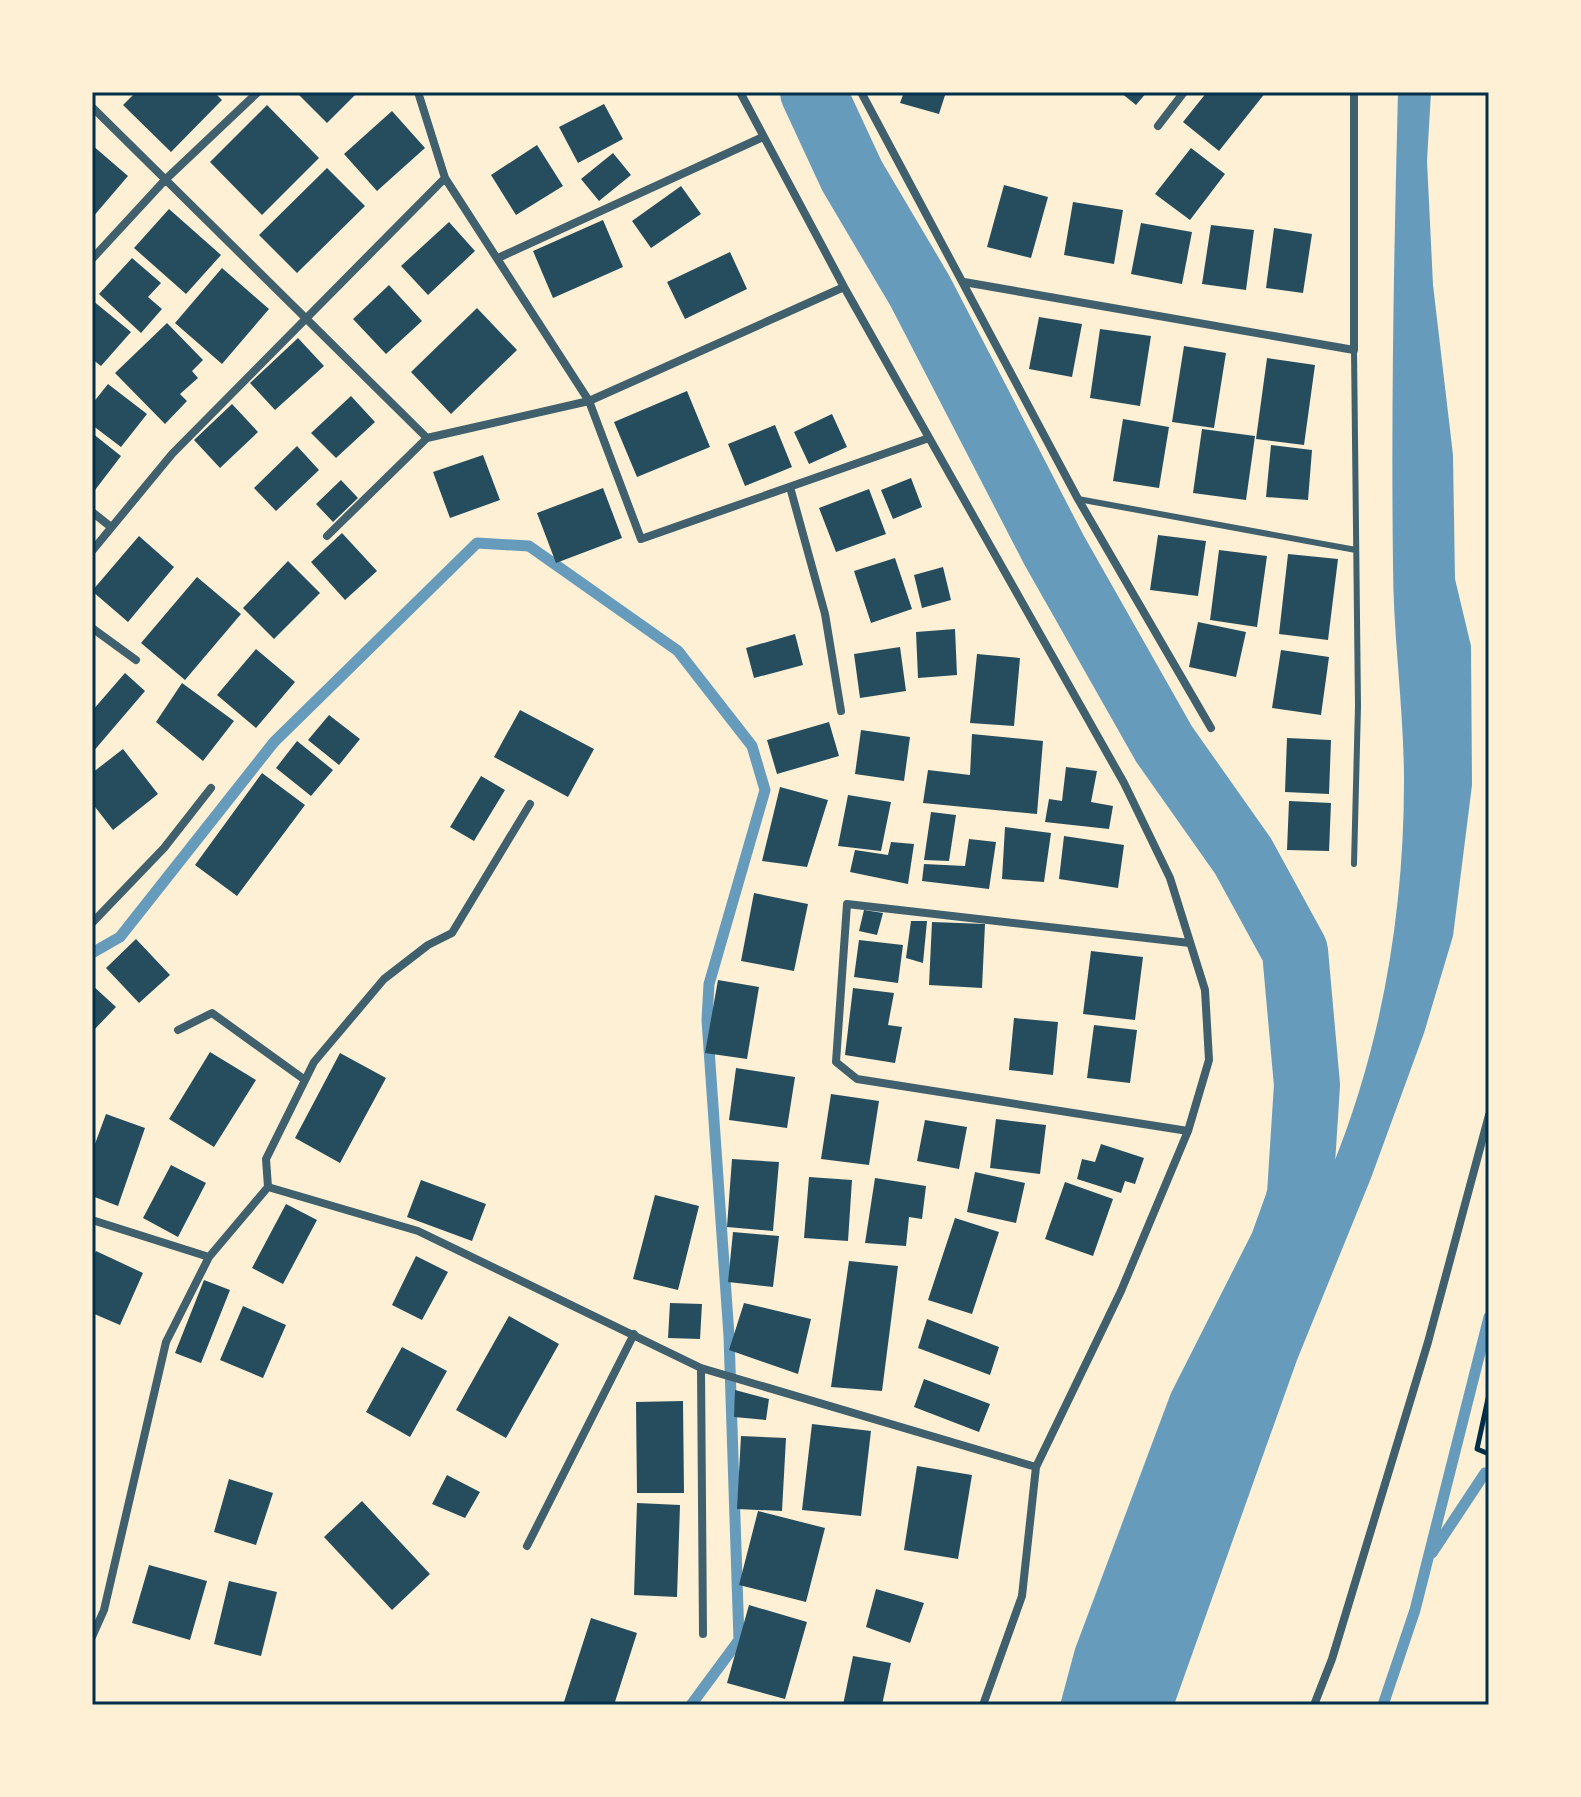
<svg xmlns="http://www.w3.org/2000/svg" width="1581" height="1797" viewBox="0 0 1581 1797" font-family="'Open Sans',sans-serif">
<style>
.water{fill:#669bbc}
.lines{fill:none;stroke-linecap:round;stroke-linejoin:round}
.stream{stroke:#669bbc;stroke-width:11}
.river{stroke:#669bbc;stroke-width:66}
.building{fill:#264d5e}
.path{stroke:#003049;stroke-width:5}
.service{stroke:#3f606c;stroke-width:6}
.minor{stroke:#3f606c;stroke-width:8}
.neatline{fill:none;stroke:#003049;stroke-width:3}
</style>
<rect width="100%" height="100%" fill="#fdf0d5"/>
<!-- water -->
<path class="water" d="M1398,92H1431L1427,161L1433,285L1453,455L1455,579L1471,646L1472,785L1453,936L1424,1033L1371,1178L1297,1360L1174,1705H1060L1075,1649L1171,1393L1252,1233L1278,1161L1333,1165C1382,1044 1404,912 1404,781C1404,709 1393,636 1393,564C1391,406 1394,249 1398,92Z"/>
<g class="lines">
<!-- stream -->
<path class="stream" d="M92,953L120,937L274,742L477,543L529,546L678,651L752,746L765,790L709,984L707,1020L729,1336L739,1640L691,1705
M1432,1553L1485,1473
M1383,1705L1415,1610L1489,1317"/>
<!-- river -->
<path class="river" d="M813,92L852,176L920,291L1054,550L1164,744L1243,856L1295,951L1307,1085L1300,1194L1288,1251"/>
</g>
<!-- building -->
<path class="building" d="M136,92H214L222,100L171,152L123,105Z
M296,92H358L327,123Z
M904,92H946L939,114L900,103Z
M1120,92H1147L1136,105Z
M1207,92H1266L1219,151L1183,122Z
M604,104L623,139L578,163L559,127Z
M267,105L319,158L262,215L210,162Z
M392,111L425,148L377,191L344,154Z
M92,145L128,176L92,218Z
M537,145L563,186L516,215L491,175Z
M1191,148L1225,174L1190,220L1155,194Z
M613,153L631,175L599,201L581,179Z
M327,168L365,206L297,273L259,235Z
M1004,185L1048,197L1031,258L987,247Z
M681,186L701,214L651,248L632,221Z
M1073,202L1123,210L1114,264L1064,255Z
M169,209L221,255L186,294L134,248Z
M603,220L623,267L553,298L533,251Z
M449,222L475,251L428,295L401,266Z
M1141,223L1192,232L1182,284L1131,274Z
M1211,225L1254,230L1246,290L1202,284Z
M1274,228L1312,234L1303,293L1266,288Z
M730,252L747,289L685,319L667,282Z
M132,258L161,283L148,297L162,309L141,333L99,294Z
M222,268L269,309L222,364L175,323Z
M389,285L422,321L386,354L353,319Z
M92,300L131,332L101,366L92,359Z
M477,308L517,350L451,414L411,372Z
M1039,317L1082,324L1072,377L1029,369Z
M167,323L203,360L192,371L198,378L180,394L187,401L165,424L115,373Z
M1100,329L1151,336L1140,406L1090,398Z
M298,338L324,366L275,410L250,383Z
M1184,346L1226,353L1214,428L1172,422Z
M1267,358L1315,365L1304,445L1256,439Z
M108,384L147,414L121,447L92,425V404Z
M687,391L710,447L637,477L614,422Z
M351,396L375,422L336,458L311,433Z
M232,404L258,432L220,468L194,440Z
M832,414L847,447L809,464L794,432Z
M1123,419L1169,427L1159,488L1113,481Z
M775,425L792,467L745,486L728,444Z
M1202,429L1255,436L1246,500L1193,493Z
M92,433L121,456L92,494Z
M1271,445L1312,450L1308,500L1266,497Z
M297,446L319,470L276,511L254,488Z
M483,455L500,500L450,518L433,472Z
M911,478L922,507L893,519L881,490Z
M341,480L358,498L333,522L316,504Z
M603,488L622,538L556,563L537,513Z
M869,489L886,534L836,552L819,508Z
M342,533L377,571L345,600L311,562Z
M1158,535L1206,541L1198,596L1150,590Z
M139,536L174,567L128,622L92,591Z
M1219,550L1267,556L1257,627L1210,620Z
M1288,554L1338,559L1328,640L1279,634Z
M895,558L912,609L871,623L854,571Z
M288,561L320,593L274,639L243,608Z
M943,567L951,600L922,608L914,575Z
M197,577L241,614L185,680L141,643Z
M1198,622L1246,632L1236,677L1189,667Z
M955,629L957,675L918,678L916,632Z
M795,634L803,665L754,678L746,648Z
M900,647L906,691L860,698L854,654Z
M256,649L295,682L256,728L217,695Z
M1281,650L1329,657L1321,715L1272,708Z
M977,654L1020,658L1014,726L970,723Z
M125,673L145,691L92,753V711Z
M182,683L234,721L203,761L156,722Z
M520,710L594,749L568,797L494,757Z
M329,715L360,739L339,765L308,740Z
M829,722L839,756L777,774L767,740Z
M861,730L910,737L904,781L855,774Z
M972,734L1043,741L1037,814L923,803L928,770L970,775Z
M1287,738L1331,740L1329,794L1285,792Z
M297,741L333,770L311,796L276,768Z
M123,749L158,794L113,830L92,803V773Z
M1066,767L1097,771L1091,802L1113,806L1109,829L1045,822L1049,799L1062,801Z
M262,773L305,805L237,896L195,865Z
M481,776L505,790L474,841L450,827Z
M780,787L828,800L807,867L762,861Z
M848,795L891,802L881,851L838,846Z
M1289,801L1331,803L1329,851L1287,850Z
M931,812L956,815L949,861L924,860Z
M1005,827L1051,833L1044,882L1002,879Z
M1064,836L1124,845L1118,888L1059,879Z
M969,839L996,842L989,889L922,881L924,864L965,866Z
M891,842L914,844L908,884L850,872L855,850L888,855Z
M754,893L808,904L794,971L741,961Z
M864,910L883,913L877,935L859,931Z
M911,921H927L923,963L906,958Z
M932,922L985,924L982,988L929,985Z
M136,939L170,975L139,1003L106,968Z
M859,940L903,945L898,983L854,977Z
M1091,951L1143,957L1135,1020L1083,1014Z
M718,980L759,987L747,1059L705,1053Z
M92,985L116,1007L92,1032Z
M853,988L894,993L888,1025L902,1027L895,1063L845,1055Z
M1014,1018L1058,1022L1053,1075L1009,1070Z
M1094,1025L1137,1030L1130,1083L1087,1078Z
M210,1052L256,1080L214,1147L169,1119Z
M340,1053L386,1078L340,1163L295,1138Z
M736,1068L795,1077L787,1128L729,1120Z
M831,1094L879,1101L869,1165L821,1159Z
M106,1114L145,1128L118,1206L92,1196V1152Z
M996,1119L1046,1125L1040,1174L990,1168Z
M925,1120L967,1127L959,1169L917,1161Z
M1101,1144L1144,1158L1135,1184L1125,1181L1121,1193L1077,1179L1082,1159L1095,1162Z
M732,1159L779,1162L773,1231L727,1227Z
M171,1165L206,1183L178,1237L143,1218Z
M975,1172L1025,1183L1016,1223L967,1212Z
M809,1177L852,1180L848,1241L804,1238Z
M875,1178L926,1186L922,1219L909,1217L906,1246L865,1243Z
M421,1180L486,1204L472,1241L407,1217Z
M1065,1182L1113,1199L1093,1256L1045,1239Z
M655,1195L699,1206L678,1290L633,1279Z
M286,1204L317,1220L283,1284L252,1268Z
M955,1218L999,1232L972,1314L928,1300Z
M733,1232L779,1236L773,1287L728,1282Z
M96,1251L143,1273L120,1325L92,1313V1259Z
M416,1256L448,1272L422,1320L392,1305Z
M849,1261L898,1266L882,1391L831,1387Z
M204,1280L230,1290L201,1363L175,1353Z
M670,1303L702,1304L700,1339L668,1338Z
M744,1303L811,1319L798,1374L729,1350Z
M243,1306L286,1325L263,1378L220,1360Z
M509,1316L559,1344L506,1438L456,1410Z
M927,1319L999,1347L990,1375L918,1348Z
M402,1347L447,1371L410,1437L366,1412Z
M924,1379L990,1404L979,1432L914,1407Z
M735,1390L769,1399L766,1420L734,1417Z
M683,1401L684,1493H637L636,1402Z
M812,1424L871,1431L861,1516L802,1510Z
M741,1436L786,1438L782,1511L737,1509Z
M917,1466L972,1475L958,1559L904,1550Z
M447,1475L480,1492L465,1518L432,1504Z
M229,1479L273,1493L256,1545L214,1532Z
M362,1501L430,1574L392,1610L324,1537Z
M637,1503L680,1505L677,1597L634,1595Z
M758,1511L825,1528L806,1602L739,1585Z
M149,1565L207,1581L190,1640L132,1623Z
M229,1581L277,1592L261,1656L214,1644Z
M876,1589L924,1603L910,1643L866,1627Z
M749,1605L807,1622L785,1699L727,1683Z
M591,1618L637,1633L614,1705H563Z
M853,1656L891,1663L882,1705H843Z"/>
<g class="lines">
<!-- path -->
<path class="path" d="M1489,1394L1477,1449L1489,1454"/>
<!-- service -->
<path class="service" d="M1354,350L1358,706L1354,864
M1078,499L1356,550"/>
<!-- minor -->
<path class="minor" d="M418,92L445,178L589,401L641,539L929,438
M740,92L844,287L1124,783L1170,878L1205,990L1209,1060L1188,1131L1121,1291L1036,1467L1022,1596L983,1705
M861,92L1078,499L1211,728
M92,107L427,438
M1158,126L1184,92
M498,258L763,137
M92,259L165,180L258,92
M964,282L1354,350V92
M790,487L825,614L841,711
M92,512L111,527
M327,536L427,438L589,401L844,287
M92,551L172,454L445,178
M92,628L136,660
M92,923L164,848L211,788
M178,1030L212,1013L305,1080
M1188,1131L857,1079L836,1062L847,904L1190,943
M268,1187L266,1159L314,1062L384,979L428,945L452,933L530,804
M92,1220L209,1257
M701,1368L703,1634
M527,1546L634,1334
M92,1637L104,1610L166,1342L209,1257L268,1187L418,1231L701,1368L1036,1467
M1314,1705L1332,1659L1428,1342L1489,1115"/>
</g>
<!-- border -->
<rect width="1581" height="1797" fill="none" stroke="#fdf0d5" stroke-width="188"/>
<rect x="94" y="94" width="1393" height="1609" class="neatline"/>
</svg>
